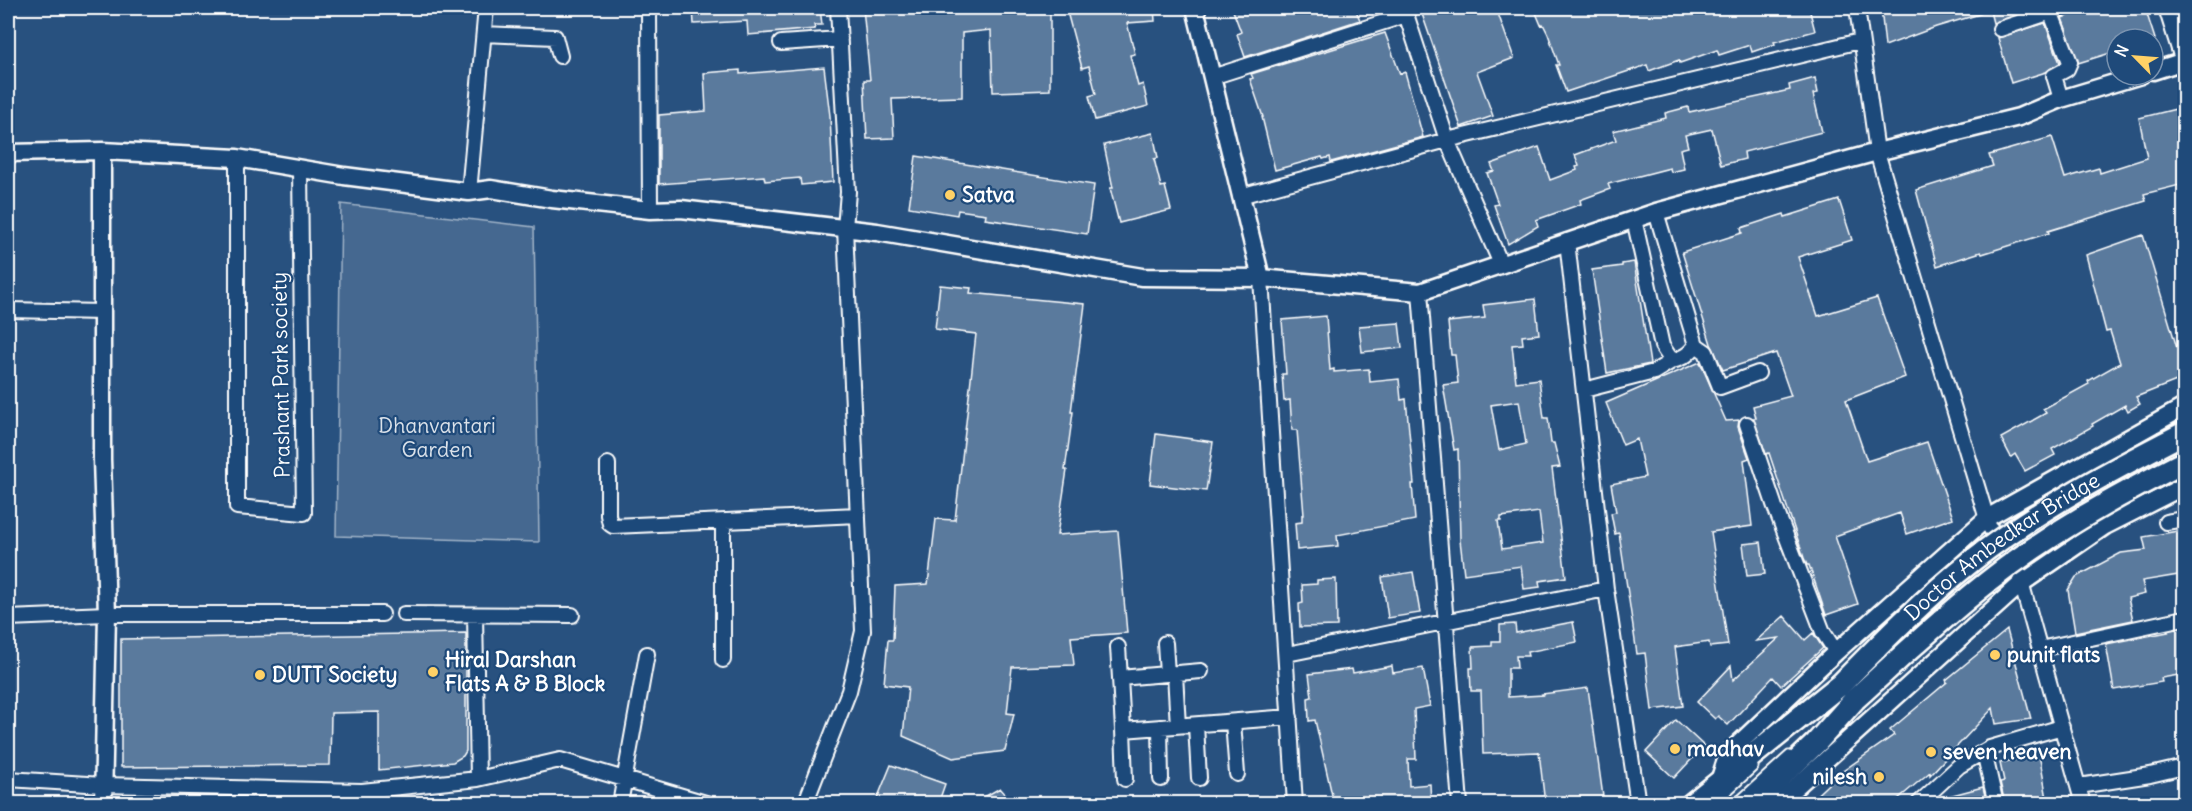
<svg xmlns="http://www.w3.org/2000/svg" width="2192" height="811" viewBox="0 0 2192 811" font-family="Delius,sans-serif">
<style>
.green{fill:#446890;stroke:#a2b4c8;stroke-width:1.5}
.building{fill:#5a7a9d;stroke:#fff;stroke-width:1.5;fill-rule:evenodd}
.lines{fill:none;stroke-linecap:round;stroke-linejoin:round}
.service-casing{stroke:#fff;stroke-width:11}
.minor-casing{stroke:#fff;stroke-width:18}
.tertiary-casing{stroke:#fff;stroke-width:21}
.primary-casing{stroke:#fff;stroke-width:26}
.service{stroke:#1f4a7a;stroke-width:7}
.minor{stroke:#1f4a7a;stroke-width:14}
.tertiary{stroke:#1f4a7a;stroke-width:16}
.primary{stroke:#1f4a7a;stroke-width:21}
.primary-bridge-casing{stroke:#fff;stroke-width:26;stroke-linecap:butt}
.primary-bridge{stroke:#1f4a7a;stroke-width:21}
.poi-dot{fill:#ffd166;stroke:#1f4a7a;stroke-width:2}
.labels{text-anchor:middle;stroke-width:4.5;stroke-linejoin:round;paint-order:stroke}
.poi-label{font-size:21px;font-weight:bold;fill:#fff;stroke:#1f4a7a;text-anchor:start}
.street-label{font-size:21px;fill:#fff;stroke:#1f4a7a}
.park-label{font-size:21px;fill:#dae1e9;stroke:#1f4a7a}
</style>
<rect width="100%" height="100%" fill="#28517f"/>
<filter id="ink" filterUnits="userSpaceOnUse"><feTurbulence type="fractalNoise" baseFrequency=".0167" numOctaves="2"/><feDisplacementMap in="SourceGraphic" scale="12" xChannelSelector="R" yChannelSelector="G"/><feConvolveMatrix kernelMatrix="1 2 1 2 8 2 1 2 1" color-interpolation-filters="sRGB"/></filter>
<g filter="url(#ink)">
<!-- green -->
<path class="green" d="M341,204L534,227L539,542L336,536Z"/>
<!-- building -->
<path class="building" d="M693,8H820L822,25H814L815,29L748,35L747,21L694,24Z
M863,8H1050V90L993,92L991,30L962,33V97L892,99L894,138L867,139L864,80H870Z
M1066,8H1154L1155,21L1127,23L1135,54L1130,55L1138,86L1143,84L1148,106L1095,120L1089,96L1096,94L1089,66L1082,68Z
M1232,8H1355L1360,20L1245,57L1237,34L1241,32Z
M1432,8H1496L1514,58L1477,72L1493,116L1461,127L1421,11Z
M1534,8H1809L1815,31L1774,42L1775,44L1752,52L1750,45L1719,55L1717,50L1680,63L1679,60L1649,71L1647,65L1566,92L1556,65H1559L1548,34L1543,24L1541,25Z
M1881,8H2036L1993,23L1990,11L1936,27L1885,46Z
M2090,8H2145L2155,39H2117V51L2078,63L2062,18Z
M2045,23L2060,63L2046,72L2011,83L1998,38Z
M1385,33L1400,74L1405,72L1423,137L1331,162L1330,157L1323,159L1322,157L1275,170L1262,117H1263L1250,79L1253,78L1251,74Z
M824,67L830,116L833,182L801,185L800,178L765,181L764,176L659,184V115L706,111L704,73L740,70V74Z
M1815,78L1818,93L1813,94L1822,132L1744,152L1745,159L1721,165L1712,129L1685,135L1688,147L1680,149L1684,169L1671,172L1670,168L1608,184L1610,189L1580,200L1581,204L1536,220L1538,226L1508,244L1494,205L1498,204L1487,173L1494,171L1491,164L1539,147L1550,180L1577,170L1576,167L1579,166L1575,155L1616,140L1613,131L1666,118L1665,113L1688,107L1689,112L1790,90L1789,85Z
M2184,107V184L2144,194L2146,201L2048,231L2049,233L1982,254L1981,252L1937,266L1916,190L1993,166L1989,155L2052,137L2065,178L2099,168L2100,173L2147,158L2139,118Z
M1153,133L1158,158L1154,159L1161,187L1165,186L1171,210L1119,223L1110,188H1113L1104,145Z
M916,156L1094,185L1087,234L985,219L986,214L958,210L957,215L909,207Z
M1839,200L1852,240L1798,257L1818,316L1877,298L1905,377L1846,400L1867,461L1927,442L1953,518L1907,534L1900,513L1835,536L1858,604L1826,615L1809,565H1807L1804,558L1769,453L1766,454L1753,418H1756L1753,406L1791,396L1776,353L1723,370L1711,344L1682,252L1742,233L1741,228L1784,214L1785,217Z
M2143,235L2177,348L2184,345V378L2136,397L2140,404L2128,411L2125,405L2092,424L2093,426L2052,449L2055,455L2025,471L2015,454L2011,457L2001,438L2046,413L2043,409L2089,384L2088,381L2120,363L2110,331L2106,332L2086,255Z
M1634,262L1650,364L1607,373L1592,270L1622,266V264Z
M940,285L971,288L970,293L1085,304L1071,412H1073L1065,470H1067L1057,535L1118,531L1127,633L1071,637L1074,665L1012,667L1007,713L1014,714L1005,751L953,758L903,736L908,687L884,684L888,640H893L895,586L928,584L936,519L955,520L976,334L935,329Z
M1535,299L1539,334L1522,336L1523,344L1512,345L1516,382L1539,379L1544,418H1548L1551,443H1554L1560,467L1552,468L1566,577L1539,581L1540,587L1524,589L1521,566L1464,574L1460,540L1458,449L1454,450L1443,385L1458,383L1455,355H1451L1448,322L1485,318L1483,305ZM1519,401L1526,444L1499,450L1491,405ZM1539,512L1543,543L1502,549L1498,521H1501V517Z
M1326,316L1330,370L1334,369V372L1369,369L1370,382L1399,379L1401,400L1406,399L1414,484H1412L1415,520L1337,535L1338,546L1297,550L1295,523L1302,522V515H1304L1297,430H1292L1290,400L1284,401L1282,374H1286L1282,320Z
M1399,323L1402,348L1362,352L1359,326Z
M1700,362L1726,421L1739,420L1738,427L1749,458L1744,460L1752,526L1711,532L1728,645L1710,647L1709,642L1675,647L1683,706L1652,710L1645,653L1637,654L1619,533L1615,534L1611,513L1616,512L1611,484L1645,477L1637,439L1623,445L1606,403Z
M1156,434L1213,442L1206,491L1150,484Z
M2184,530V574L2142,581L2145,594L2128,598L2133,620L2075,632L2068,590L2076,577L2121,553L2146,550L2143,537Z
M1761,542L1765,574L1747,576L1743,544Z
M1413,572L1420,613L1388,618L1382,577Z
M1336,579L1337,626L1300,627L1299,604L1303,603L1302,585L1317,584V580Z
M1784,616L1805,640L1813,633L1823,648L1781,686L1773,677L1728,725L1718,716L1715,719L1697,702L1731,666L1733,680L1779,638L1756,641Z
M1573,622L1577,642L1527,652L1528,656H1516L1517,668H1508V697L1543,695L1542,694L1588,688L1604,804H1545L1539,752L1483,754L1481,691H1471L1470,668H1473L1472,647L1492,646V641H1500V625L1515,624L1516,633Z
M2184,627V674L2161,678L2162,682L2114,690L2106,644L2168,632L2167,631Z
M2007,630L2031,719L1996,724L1993,708L1930,775V772L1892,804H1807L1840,773L1894,735L1890,730L1947,682L1946,680Z
M466,633V751L463,756L453,762L379,770V712L331,713L330,765L121,767V639Z
M1392,666L1393,673L1423,668L1430,706L1414,709L1416,759H1408L1409,786L1430,784L1431,804H1334L1315,720L1309,721L1308,698L1312,697L1309,674L1352,669L1353,673Z
M1676,720L1704,746L1674,778L1646,752Z
M2039,754L2048,804H2005L2000,782L2004,781L2000,763Z
M891,765L945,784L938,804H875Z
M1983,787L1987,804H1937V799Z
M1000,788L1014,804H972Z"/>
<g class="lines">
<!-- service casing -->
<g class="service-casing">
<path id="service" d="M1714,804L1754,767
M1735,804L1789,755"/>
</g>
<!-- minor casing -->
<g class="minor-casing">
<path id="minor" d="M649,8L650,210
M1404,8L1447,140L1501,264
M1857,8L1877,152L1989,526L2018,571L2083,804
M2166,8L2183,62
M2050,11L2070,62L2067,69L2054,76L2061,99
M2000,29L2063,8
M484,34L555,37L560,56
M781,43L840,39
M1212,77L1406,15
M237,158V507L304,513L300,169
M469,192L486,8
M1240,196L1447,140L1860,41
M1634,219L1662,346L1672,361C1684,358 1689,354 1696,345L1656,212
M1567,241L1606,589L1638,804
M1261,278L1295,804
M1420,292L1460,804
M8,310L102,312
M1696,345L1706,352L1720,387L1758,373
M1584,390L1654,372L1672,361
M1747,424L1775,507L1823,632L1836,652
M608,464V515L610,524L613,526L858,515
M723,522V660
M2166,522L2184,519
M404,614L572,615
M475,615L478,779
M8,618L107,614H382
M1165,643L1167,674
M1118,647L1120,678
M2040,649L2184,618
M1287,654L1606,589
M1201,671L1120,678L1123,730L1290,717
M1175,674L1178,726
M1233,722L1237,774
M1196,725L1199,778
M1160,727L1161,779
M1123,730L1125,779
M1984,752L1996,804
M8,779L103,785L362,791L478,779L560,760L709,804
M2079,786L2150,775L2184,767
M620,804L647,654
M805,804L849,691L863,631L845,228L848,192L838,8
M1918,804L1959,766L1990,748L2062,727"/>
</g>
<!-- tertiary casing -->
<g class="tertiary-casing">
<path id="tertiary" d="M2153,71L2184,61
M102,151V459L107,614L103,804
M8,153L102,151L237,158L344,176L469,192L491,189L552,199L650,210L681,209L877,232L1142,277L1261,278L1195,8
M1261,278L1420,292L1656,212L1877,152L2019,117L2061,99L2141,75
M1719,781L1725,763L1731,751L1836,652L1987,518L2184,407
M1777,804L2022,583L2105,526L2184,486"/>
</g>
<!-- primary casing -->
<g class="primary-casing">
<path id="primary" d="M1692,804L1840,685
M1752,804L1816,743L1855,699"/>
</g>
<!-- service -->
<use href="#service" class="service"/>
<!-- minor -->
<use href="#minor" class="minor"/>
<!-- tertiary -->
<use href="#tertiary" class="tertiary"/>
<!-- primary -->
<use href="#primary" class="primary"/>
<!-- primary-bridge casing -->
<g class="primary-bridge-casing">
<g id="primary-bridge">
<path id="s1" d="M1840,685C1883,641 1925,598 1973,560C2038,509 2112,470 2184,433"/>
<path d="M1855,699C1899,659 1942,618 1989,581C2048,534 2117,496 2184,462"/>
</g>
</g>
<!-- primary-bridge -->
<use href="#primary-bridge" class="primary-bridge"/>
</g>
</g>
<!-- markers -->
<g class="poi-dot">
<circle cx="950" cy="195" r="6"/>
<circle cx="1995" cy="655" r="6"/>
<circle cx="433" cy="672" r="6"/>
<circle cx="260" cy="675" r="6"/>
<circle cx="1675" cy="749" r="6"/>
<circle cx="1931" cy="752" r="6"/>
<circle cx="1879" cy="777" r="6"/>
</g>
<g class="labels">
<!-- poi labels -->
<g class="poi-label">
<text x="962" y="202">Satva</text>
<text x="2007" y="662">punit flats</text>
<text x="445" y="667">Hiral Darshan<tspan x="445" dy="24">Flats A &amp; B Block</tspan></text>
<text x="272" y="682">DUTT Society</text>
<text x="1687" y="756">madhav</text>
<text x="1943" y="759">seven heaven</text>
<text x="1867" y="784" text-anchor="end">nilesh</text>
</g>
<!-- street labels -->
<g class="street-label">
<text transform="translate(281 375) rotate(-91)" y="7">Prashant Park society</text>
<text dy="7" stroke="none"><textPath href="#s1" startOffset="214">Doctor Ambedkar Bridge</textPath></text>
</g>
<!-- park labels -->
<g class="park-label">
<text x="437" y="433">Dhanvantari<tspan x="437" dy="24">Garden</tspan></text>
</g>
</g>
<!-- margin -->
<rect width="2192" height="811" fill="none" stroke="#1f4a7a" stroke-width="30"/>
<rect x="15" y="15" width="2162" height="781" fill="none" stroke="#fff" stroke-width="2" filter="url(#ink)"/>
<!-- north arrow -->
<g transform="translate(2135 57) rotate(295)"><circle r="28" fill="#1f4a7a" stroke="#7992af" stroke-width="1.5"/>
<path d="M0-4.5L10 22L0 15L-10 22Z" fill="#ffd166"/>
<text y="-9" font-size="16" font-weight="bold" text-anchor="middle" fill="#ffffff">N</text>
</g>
</svg>
